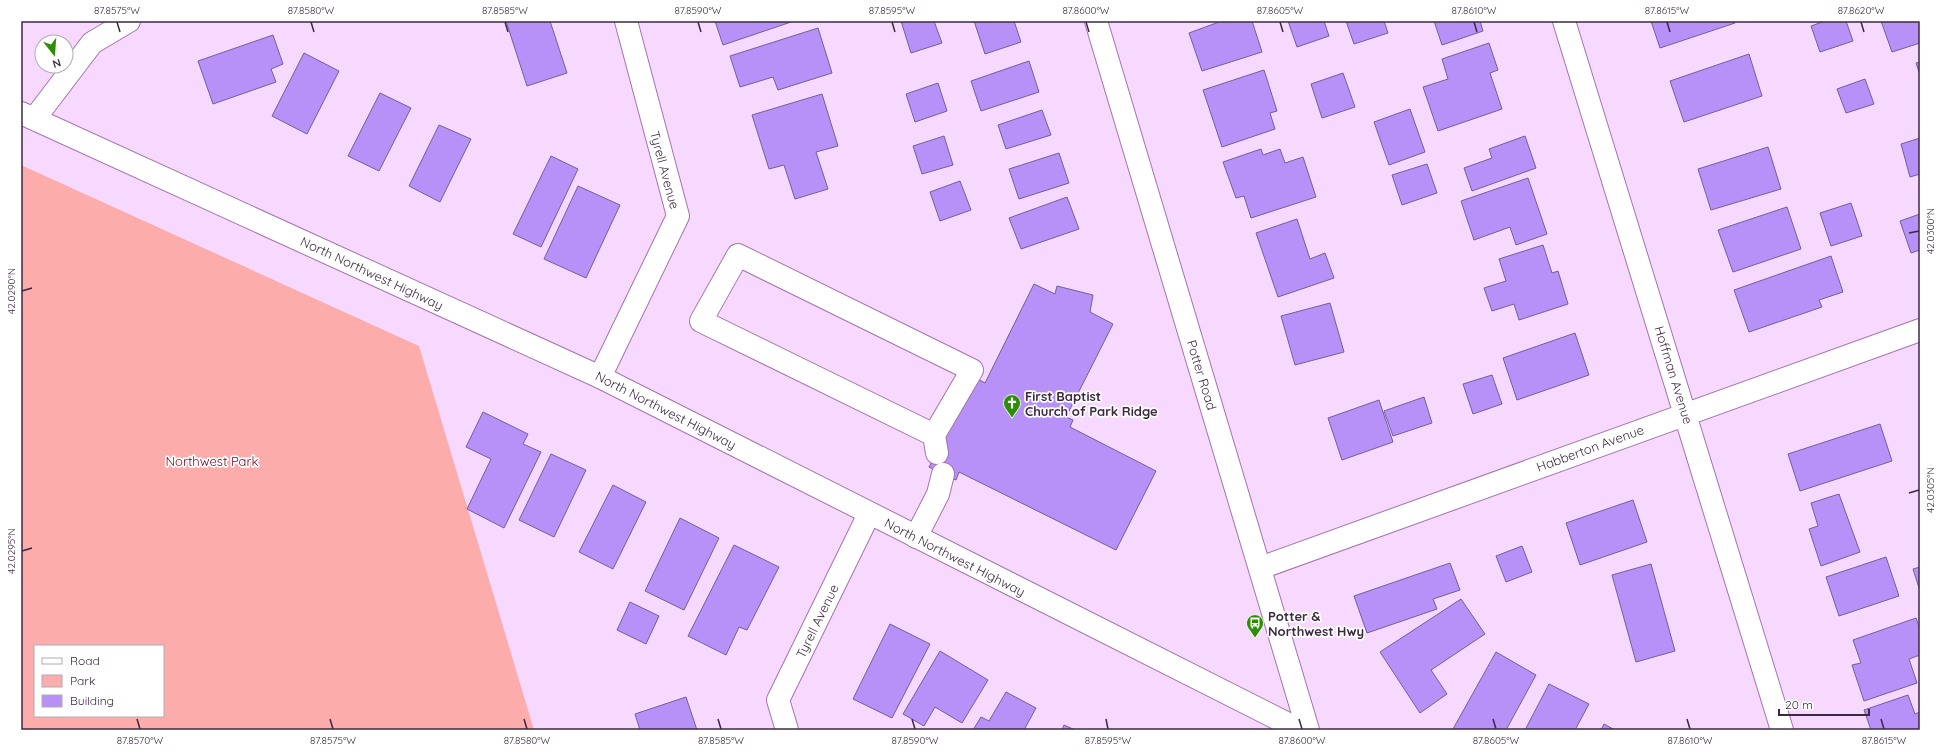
<svg xmlns="http://www.w3.org/2000/svg" width="1941" height="751" viewBox="0 0 1941 751" font-family="Quicksand,sans-serif">
<style>
.green{fill:#fcacab;fill-rule:evenodd}
.building{fill:#b791f7;stroke:#745d9c}
.lines{fill:none;stroke-linecap:round;stroke-linejoin:round}
.minor-casing{stroke:#a374ae;stroke-width:24}
.major-casing{stroke:#a374ae;stroke-width:24}
.minor{stroke:#fff;stroke-width:22}
.major{stroke:#fff;stroke-width:22}
.ticks{fill:none;stroke:#3c2840;stroke-width:1.5}
.labels{text-anchor:middle;stroke-width:3.5;stroke-linejoin:round;paint-order:stroke}
.street-label{font-size:13px;fill:#3c2840;stroke:#fff}
.poi-label{font-size:13px;font-weight:bold;fill:#3c2840;stroke:#fff;text-anchor:start}
.park-label{font-size:13px;fill:#730019;stroke:#fff}
.neatline{fill:none;stroke:#3c2840;stroke-width:1.5}
.ticks-label{font-size:10px;text-anchor:middle;fill:#3c2840}
</style>
<rect width="100%" height="100%" fill="#f7d8fe"/>
<!-- green -->
<path class="green" d="M21,165L419,346L534,730H21ZM35,646H163V716H35Z"/>
<!-- building -->
<path class="building" d="M506,21H550L567,73L527,86Z
M715,21H794L723,45Z
M901,21H934L942,43L911,53Z
M974,21H1014L1021,42L985,54Z
M1219,21H1252L1262,52L1202,71L1189,33L1219,22Z
M1288,21H1324L1329,36L1297,47Z
M1346,21H1384L1388,33L1354,44Z
M1434,21H1480L1483,31L1442,45Z
M1651,21H1734L1735,23L1660,48Z
M1825,21H1846L1853,41L1820,52L1811,26Z
M1881,21H1920V43L1892,52Z
M818,28L832,73L778,90L773,77L740,87L730,56Z
M273,35L283,64L271,69L276,82L213,104L198,61Z
M1489,43L1498,70L1490,73L1502,109L1438,131L1423,87L1448,79L1442,59Z
M304,53L339,71L307,134L272,116Z
M1749,54L1762,96L1684,122L1670,81Z
M1029,61L1039,92L981,111L971,81Z
M1920,62V75L1916,63Z
M1264,70L1277,111L1270,113L1275,129L1222,147L1203,90Z
M1343,73L1355,107L1322,118L1311,84Z
M1865,79L1874,104L1846,113L1837,89Z
M938,83L947,111L915,122L906,94Z
M380,93L411,108L379,171L348,156Z
M822,94L838,146L816,152L828,189L795,199L784,165L769,169L752,115Z
M1410,109L1425,152L1389,165L1374,122Z
M1042,110L1051,135L1006,149L998,125Z
M439,125L471,139L440,202L409,186Z
M944,136L953,165L922,174L913,146Z
M1525,136L1536,168L1472,191L1464,168L1492,158L1489,149Z
M1920,138V174L1910,177L1901,144Z
M1768,147L1781,189L1711,210L1698,169Z
M1261,149L1263,155L1280,149L1285,163L1303,157L1316,197L1251,218L1244,196L1236,198L1223,162Z
M1059,153L1069,183L1019,199L1009,169Z
M551,156L578,169L541,247L513,234Z
M1427,164L1437,193L1402,205L1392,175Z
M1528,178L1547,234L1516,245L1510,227L1474,240L1461,201Z
M960,181L971,210L940,221L930,192Z
M578,186L620,205L586,278L544,259Z
M1067,197L1079,229L1021,249L1009,218Z
M1851,203L1862,236L1831,246L1820,213Z
M1787,207L1801,249L1733,272L1718,230Z
M1920,214V250L1911,253L1900,221Z
M1297,219L1310,259L1325,253L1334,278L1278,297L1256,233Z
M1543,245L1552,273L1558,271L1568,304L1519,320L1514,304L1492,311L1484,288L1506,281L1499,259Z
M1831,256L1843,292L1819,300L1822,307L1749,332L1734,290Z
M1034,284L1055,294L1057,286L1093,295L1090,312L1113,324L1066,417L1073,420L1070,427L1156,471L1116,550L959,472L956,480L929,467L976,378L985,383Z
M1330,303L1344,352L1295,365L1281,316Z
M1575,333L1589,375L1517,400L1503,358Z
M1492,375L1502,404L1473,414L1463,384Z
M1424,397L1432,423L1393,436L1384,411Z
M1379,400L1393,442L1342,460L1328,418Z
M483,412L528,434L523,444L541,452L504,528L467,509L491,459L466,447Z
M1880,424L1892,461L1800,491L1788,454Z
M551,454L586,470L554,537L519,520Z
M613,485L646,502L613,569L579,552Z
M1839,494L1860,552L1821,566L1809,529L1818,526L1811,503Z
M1633,500L1647,542L1580,565L1566,523Z
M680,518L719,538L684,610L645,591Z
M734,545L779,567L747,630L739,627L726,655L688,636Z
M1522,546L1532,572L1506,582L1496,556Z
M1886,557L1899,596L1839,616L1826,577Z
M1450,563L1460,590L1433,599L1437,609L1367,633L1354,596Z
M1651,564L1675,651L1636,662L1612,575Z
M1920,567V591L1913,569Z
M1461,599L1485,634L1431,670L1447,694L1420,713L1380,652Z
M630,602L659,616L646,644L617,630Z
M1916,618L1920,629V655L1909,659L1917,683L1864,701L1852,665L1861,663L1853,640Z
M890,624L930,644L892,718L853,699Z
M940,651L988,680L962,723L935,707L924,726L903,714Z
M1496,652L1536,675L1506,730H1455L1453,729Z
M1549,684L1589,704L1575,730H1525Z
M1006,692L1036,708L1024,730H973L981,717L989,721Z
M1908,695L1915,714L1920,712V730H1871L1864,710Z
M686,697L697,730H640L635,714Z
M1604,724L1615,730H1601Z
M1064,725L1075,730H1062Z"/>
<g class="lines">
<!-- minor casing -->
<g class="minor-casing">
<path id="minor" d="M1096,21L1308,730
M1564,21L1782,730
M35,118L92,43L129,21
M738,255L972,370L934,435L701,321Z
M600,377L678,216L626,21
M934,435L937,453
M916,537L938,494L943,474
M1260,568L1920,330
M787,730L778,700L869,514"/>
</g>
<!-- major casing -->
<g class="major-casing">
<path id="major" d="M21,113L600,377L1300,730"/>
</g>
<!-- minor -->
<use href="#minor" class="minor"/>
<!-- major -->
<use href="#major" class="major"/>
</g>
<!-- ticks -->
<path class="ticks" d="M117,22L120,32M311,22L314,32M505,22L508,32M698,22L701,32M892,22L895,32M1086,22L1089,32M1280,22L1283,32M1474,22L1477,32M1667,22L1670,32M1861,22L1864,32M1909,233L1919,231M22,291L32,288M1909,493L1919,490M22,551L32,548M137,719L140,729M330,719L333,729M524,719L527,729M718,719L721,729M912,719L915,729M1106,719L1108,729M1299,719L1302,729M1493,719L1496,729M1687,719L1690,729M1881,719L1884,729"/>
<!-- icons -->
<defs>
<g id="church-pin" transform="scale(0.9)"><path d="M0 17L-7.5 6A9.5 9.5 0 1 1 7.5 6Z" fill="#2d8e06" stroke="#fff"/><path d="M-1.2-6h2.4v3.5h3.3v2.4h-3.3V6h-2.4V-.1h-3.3v-2.4h3.3Z" fill="#fff"/></g>
<g id="bus-pin" transform="scale(0.9)"><path d="M0 17L-7.5 6A9.5 9.5 0 1 1 7.5 6Z" fill="#2d8e06" stroke="#fff"/><path d="M-5-6H5V4H4V6H2V4H-2V6H-4V4H-5ZM-3.5-4V0h7V-4ZM-3.5 1.2v1.5H-2V1.2ZM2 1.2v1.5H3.5V1.2Z" fill="#fff"/></g>
</defs>
<g fill-rule="evenodd">
<use href="#church-pin" x="1012" y="403"/>
<use href="#bus-pin" x="1255" y="623"/>
</g>
<g class="labels">
<!-- street labels -->
<g class="street-label">
<text transform="translate(665 170) rotate(75)" y="5">Tyrell Avenue</text>
<text transform="translate(372 273) rotate(25)" y="5">North Northwest Highway</text>
<text transform="translate(1202 375) rotate(73)" y="5">Potter Road</text>
<text transform="translate(1674 375) rotate(73)" y="5">Hoffman Avenue</text>
<text transform="translate(666 410) rotate(27)" y="5">North Northwest Highway</text>
<text transform="translate(1590 448) rotate(-20)" y="5">Habberton Avenue</text>
<text transform="translate(955 557) rotate(27)" y="5">North Northwest Highway</text>
<text transform="translate(817 621) rotate(-64)" y="5">Tyrell Avenue</text>
</g>
<!-- poi labels -->
<g class="poi-label">
<text x="1025" y="401">First Baptist<tspan x="1025" dy="15">Church of Park Ridge</tspan></text>
<text x="1268" y="621">Potter &amp;<tspan x="1268" dy="15">Northwest Hwy</tspan></text>
</g>
<!-- park labels -->
<g class="park-label">
<text x="212" y="466">Northwest Park</text>
</g>
</g>
<!-- border -->
<rect width="1941" height="751" fill="none" stroke="#ffffff" stroke-width="44"/>
<!-- legend -->
<rect x="34" y="645" width="130" height="72" fill="#ffffff" stroke="#b1a9b3"/>
<rect x="42" y="658" width="20" height="6" fill="#ffffff" stroke="#b1a9b3"/>
<text x="70" y="665" font-size="12" fill="#3c2840">Road</text>
<rect x="42" y="675" width="20" height="12" fill="#fcacab" stroke="#b1a9b3"/>
<text x="70" y="685" font-size="12" fill="#3c2840">Park</text>
<rect x="42" y="695" width="20" height="12" fill="#b791f7" stroke="#b1a9b3"/>
<text x="70" y="705" font-size="12" fill="#3c2840">Building</text>
<!-- north arrow -->
<g transform="translate(54 54) rotate(163)"><circle r="19" fill="#ffffff" stroke="#b1a9b3"/>
<path d="M0-3L7 15L0 10L-7 15Z" fill="#2d8e06"/>
<text y="-6" font-size="11" font-weight="bold" text-anchor="middle" fill="#3c2840">N</text>
</g>
<!-- scale -->
<path d="M1779 709v6h90v-6" fill="none" stroke="#3c2840" stroke-width="2"/>
<text x="1785" y="709" font-size="12" fill="#3c2840" stroke="#ffffff" stroke-width="3" paint-order="stroke">20 m</text>
<rect x="22" y="22" width="1897" height="707" class="neatline"/>
<g class="ticks-label">
<text x="117" y="14">87.8575°W</text>
<text x="311" y="14">87.8580°W</text>
<text x="505" y="14">87.8585°W</text>
<text x="698" y="14">87.8590°W</text>
<text x="892" y="14">87.8595°W</text>
<text x="1086" y="14">87.8600°W</text>
<text x="1280" y="14">87.8605°W</text>
<text x="1474" y="14">87.8610°W</text>
<text x="1667" y="14">87.8615°W</text>
<text x="1861" y="14">87.8620°W</text>
<text transform="translate(1930 231) rotate(-90)" y="4">42.0300°N</text>
<text transform="translate(11 291) rotate(-90)" y="4">42.0290°N</text>
<text transform="translate(1930 490) rotate(-90)" y="4">42.0305°N</text>
<text transform="translate(11 551) rotate(-90)" y="4">42.0295°N</text>
<text x="140" y="744">87.8570°W</text>
<text x="333" y="744">87.8575°W</text>
<text x="527" y="744">87.8580°W</text>
<text x="721" y="744">87.8585°W</text>
<text x="915" y="744">87.8590°W</text>
<text x="1108" y="744">87.8595°W</text>
<text x="1302" y="744">87.8600°W</text>
<text x="1496" y="744">87.8605°W</text>
<text x="1690" y="744">87.8610°W</text>
<text x="1884" y="744">87.8615°W</text>
</g>
</svg>
